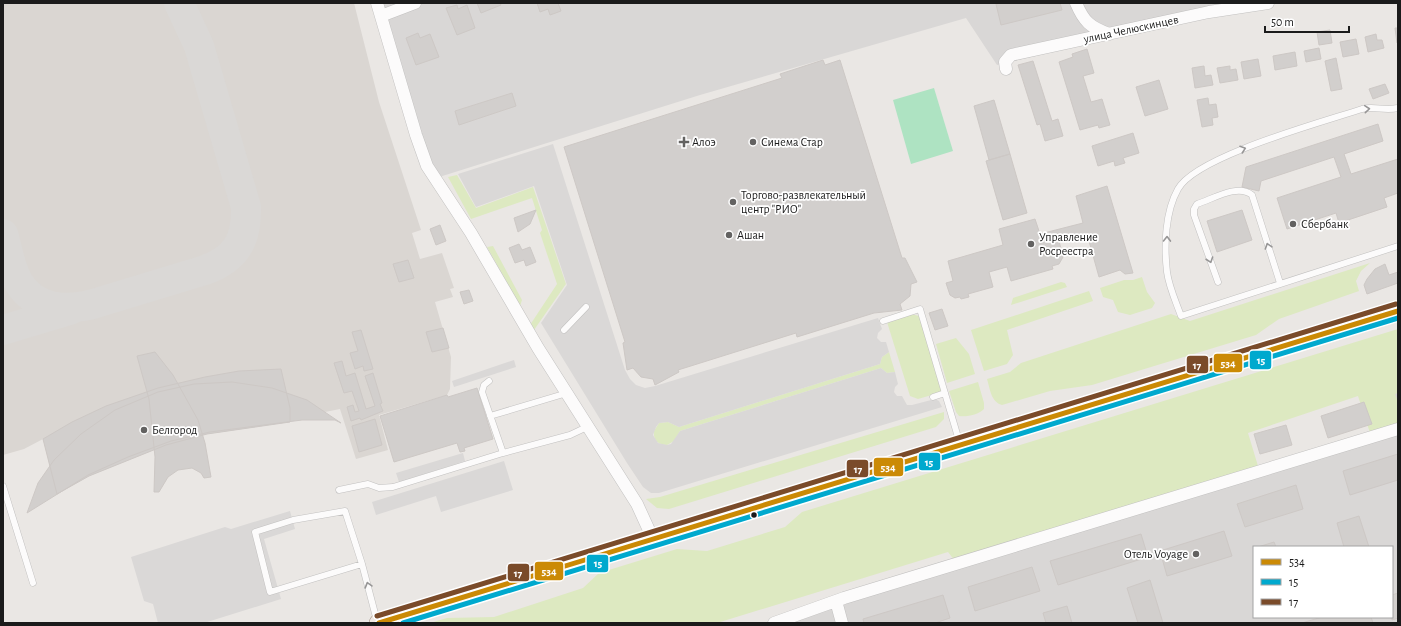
<svg xmlns="http://www.w3.org/2000/svg" width="1401" height="626" viewBox="0 0 1401 626" font-family="'Alegreya Sans',sans-serif">
<style>
.residential{fill:#d9d7d6;fill-rule:evenodd}
.airport{fill:#dad6d2}
.grass{fill:#dde9c1}
.pitch{fill:#aee3c2}
.parking{fill:#dad8d7}
.lines{fill:none;stroke-linecap:round;stroke-linejoin:round}
.taxiway{stroke:#dad8d6;stroke-width:30}
.building{fill:#d2cfcd;stroke:#cdc8c5}
.service-casing{stroke:#c2c1c0;stroke-width:7}
.minor-casing{stroke:#c2c1c0;stroke-width:13}
.primary-casing{stroke:#a09081;stroke-width:20}
.service{stroke:#fcfbfb;stroke-width:6}
.minor{stroke:#fcfbfb;stroke-width:12}
.primary{stroke:#f0e8e3;stroke-width:19}
.bus-1-casing{stroke:#fff;stroke-width:8}
.bus-2-casing{stroke:#fff;stroke-width:8}
.bus-3-casing{stroke:#fff;stroke-width:8}
.bus-1{stroke:#cb8a05;stroke-width:5}
.bus-2{stroke:#00a9ce;stroke-width:5}
.bus-3{stroke:#7a4b2a;stroke-width:5}
.oneway{stroke:#979696}
.poi-dot{fill:#636261;stroke:#fff;stroke-width:1.5}
.bus-dot{fill:#1b1b1b;stroke:#fff;stroke-width:1.5}
.labels{text-anchor:middle;stroke-width:3.5;stroke-linejoin:round;paint-order:stroke}
.street-label{font-size:12px;fill:#1b1b1b;stroke:#fff}
.poi-label{font-size:12px;fill:#1b1b1b;stroke:#fff;text-anchor:start}
.line-badge{stroke:#fff;stroke-width:1.5}
.badge-label{font-size:11px;text-anchor:middle;font-weight:bold;fill:#fff}
</style>
<rect width="100%" height="100%" fill="#eae7e4"/>
<!-- residential -->
<path class="residential" d="M383,3H1263L997,65L966,18L700,95L436,178L412,114Z
M1398,386V623H764L1395,431L1383,391ZM1254,547H1392V617H1254Z"/>
<!-- airport -->
<path class="airport" d="M3,3H354L379,102L421,230L412,233L420,259L442,253L454,288L450,289L453,297L435,302L451,357L450,389L447,395L379,415L388,450L356,459L340,409L315,414L290,408V422L207,434L166,445L89,476L57,494L43,439L24,449L3,455Z"/>
<!-- grass -->
<path class="grass" d="M457,175L476,208L533,187L566,284L534,330L530,325L557,284L540,233L542,230L532,198L471,219L448,177Z
M493,246L522,300L520,306L487,247Z
M1370,263L1361,271L1356,281L1359,291L1279,319L1256,335L1092,385L1050,391L1002,405C991,402 990,389 987,379L1010,372L1021,363L1171,314L1190,321Z
M1142,277L1147,292L1155,303L1152,308L1130,315L1118,312L1113,300L1103,297L1100,288L1124,280H1133Z
M1061,282L1065,283L1067,287L1011,305L1013,298Z
M1089,291L1093,301L1007,330L1013,355L1007,364L984,371L971,330Z
M911,314L919,316L942,392L918,399L910,396L887,322Z
M1398,329V393L1395,394L1398,402V423L1370,433L1358,396L1248,433L1258,466L955,561L948,552L717,623H430L447,618L494,617L583,588L599,573L677,549L707,551L785,527L802,512Z
M956,338L969,354L975,374L947,383L936,344Z
M889,352L895,372L887,373L881,368L680,431L674,441L667,445C658,445 653,440 654,431L659,423L668,422L679,427L880,364L882,357Z
M978,382L984,403V409C978,415 967,417 959,416L956,412L949,391Z
M944,412V419L936,427L669,509L657,508L646,499L660,497Z"/>
<!-- pitch -->
<path class="pitch" d="M934,88L953,151L911,164L893,100Z"/>
<!-- parking -->
<path class="parking" d="M553,144L625,370L630,379L636,385L645,388L655,386L878,318L882,329L878,333L877,338L881,342H886L889,352L882,357L880,364L679,427L668,422L659,423L656,427L653,435L658,443L667,445L671,444L680,431L881,368L887,373L895,372L898,384L895,387L894,392L897,396H902L907,405H912L935,399L939,401L942,407L659,493H651L643,487L627,463L541,323L567,285L534,186L476,207L458,174Z
M514,360L516,367L454,387L452,381Z
M463,453L465,461L399,482L396,473Z
M504,461L513,490L441,512L436,496L376,515L372,502Z
M290,511L295,529L264,539L281,599L204,623H158L153,604L144,601L131,557L225,527L231,529Z"/>
<g class="lines">
<!-- taxiway -->
<path class="taxiway" d="M3,234C8,250 10,269 19,283C36,310 66,311 93,304L205,270C236,259 247,240 246,207L199,46L179,3
M3,330L70,310"/>
</g>
<!-- building -->
<path class="building" d="M477,3H500L501,5L481,13Z
M537,3H558L561,11L550,15L548,9L540,12Z
M1001,3H1060L1062,10L1001,25L996,4Z
M457,5L458,9L467,5L475,28L457,35L446,8Z
M1395,28H1398V43H1397Z
M1330,30L1332,43L1319,45L1317,32Z
M418,33L420,38L430,34L439,57L416,65L406,38Z
M1376,34L1377,40H1382L1384,48L1368,52L1365,37Z
M1356,39L1359,54L1343,57L1340,42Z
M1319,48L1321,59L1306,62L1304,51Z
M1087,49L1094,73L1083,76L1091,102L1102,99L1110,125L1099,128L1098,125L1080,130L1059,62L1073,57L1072,54Z
M1295,52L1297,66L1275,70L1273,56Z
M1336,58L1342,89L1331,91L1325,61Z
M1258,59L1261,76L1244,79L1241,62Z
M823,60L825,65L840,60L902,258H905L917,282L911,284L910,296L900,304L902,310L874,313L797,337L796,333L678,370L679,372L655,385L653,379L641,377L633,368L627,370L623,343L625,342L564,147L782,78L780,74Z
M1033,61L1052,121L1058,119L1063,136L1045,141L1040,124L1037,125L1018,65Z
M1204,66L1205,76L1211,75L1213,85L1195,88L1192,68Z
M1230,66V70L1236,69L1238,80L1220,83L1217,68Z
M1159,80L1168,109L1145,116L1136,87Z
M1385,84L1389,93L1373,99L1369,89Z
M512,93L516,106L459,125L455,111Z
M1208,98L1209,105L1216,104L1218,117L1212,118L1213,125L1202,127L1197,100Z
M994,100L1010,154L989,160L974,106Z
M1378,124L1383,141L1344,154L1351,174L1398,159V193L1384,198L1387,207L1339,223L1336,213L1287,229L1277,198L1341,177L1334,157L1261,181L1259,191L1242,187L1246,167Z
M1133,133L1139,153L1123,158L1125,163L1115,166L1114,161L1098,166L1092,146Z
M1010,154L1027,213L1003,220L986,161Z
M1107,186L1133,273L1125,274L1120,270L1099,277L1087,234L1059,241L1063,257L1059,264L1052,266L1053,269L1011,281L1007,267L989,272L993,287L968,294L969,297L961,299L960,297L955,298L950,295L946,283L953,281L948,261L1003,245L999,229L1035,219L1040,234L1083,223L1076,196Z
M536,210L530,224L518,232L514,218Z
M1242,210L1252,240L1217,252L1207,221Z
M440,225L446,241L436,245L430,229Z
M519,244L522,250L530,247L536,262L526,266L524,260L515,263L509,248Z
M408,260L414,278L399,282L393,264Z
M1385,264L1389,275L1398,272V283L1367,294L1364,285L1367,279L1375,269Z
M469,290L473,301L464,304L460,292Z
M942,309L948,326L935,330L929,313Z
M443,328L449,348L432,352L426,332Z
M361,330L373,369L364,371L363,366L355,369L350,353L358,351L352,332Z
M155,352L173,375L198,420L205,443L211,477L204,478L201,473L192,468L178,470L168,477L159,492H154L155,457L149,399L137,356Z
M342,361L346,376L355,373L366,409L375,406L365,376L373,373L382,403L380,404L383,411L361,420L360,418L351,421L347,407L353,405L355,412L359,411L352,391L344,393L334,363Z
M281,369L290,408V422L207,434L166,445L89,476L57,494L43,439L72,422L106,406L158,388L205,377L239,371Z
M232,382L272,388L307,400L341,423L335,420H302L210,432L171,441L128,457L88,475L27,513L38,483L54,460L81,434L115,410L158,392L194,384Z
M477,388L493,439L464,448L465,451L460,452L457,443L394,462L380,416L447,395L448,397Z
M1364,402L1372,424L1328,438L1321,416Z
M375,419L382,445L359,452L352,426Z
M1286,425L1292,445L1260,454L1254,434Z
M1398,454V480L1350,495L1343,471Z
M1296,485L1303,509L1245,527L1237,504Z
M1359,516L1369,547H1344L1337,523Z
M1224,531L1232,556L1167,576L1160,551Z
M1141,534L1148,557L1058,585L1050,561Z
M1274,542L1276,547H1258Z
M1032,567L1040,591L975,611L968,587Z
M1150,580L1163,623H1138L1127,588Z
M1398,593V618L1392,620V595Z
M943,595L950,618L935,623H864L863,619Z
M1067,606L1072,623H1046L1043,613Z
M1322,617H1371L1373,623H1302Z"/>
<g class="lines">
<!-- service casing -->
<g class="service-casing">
<path id="service" d="M1398,108C1385,111 1374,106 1362,109C1323,122 1196,156 1178,189C1165,212 1164,246 1167,272C1169,287 1176,302 1181,316L1398,246
M1218,282L1194,215V209L1197,204C1213,199 1238,183 1252,195L1280,283
M883,321L920,309L960,444
M564,330L586,307
M489,381L484,385L482,392L503,453
M933,397L945,393
M490,416L567,393
M3,486L33,583
M339,490L368,484L379,488L393,487L503,453L570,435L589,426
M362,564L270,592L255,532L293,520L345,511L362,564L377,621"/>
</g>
<!-- minor casing -->
<g class="minor-casing">
<path id="minor" d="M377,3L416,135L427,166L471,233L538,348L637,504L653,539
M1076,3C1084,22 1090,27 1109,34
M381,16L415,3
M1006,69L1005,62L1011,55L1209,12L1268,3
M836,601L842,623
M774,623L844,598L1398,429"/>
</g>
<!-- primary casing -->
<g class="primary-casing">
<path id="primary" d="M379,623L1398,311"/>
</g>
<!-- service -->
<use href="#service" class="service"/>
<!-- minor -->
<use href="#minor" class="minor"/>
<!-- primary -->
<use href="#primary" class="primary"/>
<!-- bus-1 casing -->
<g class="bus-1-casing">
<path id="bus-1" d="M379,623L1398,311"/>
</g>
<!-- bus-2 casing -->
<g class="bus-2-casing">
<path id="bus-2" d="M403,623L1398,318"/>
</g>
<!-- bus-3 casing -->
<g class="bus-3-casing">
<path id="bus-3" d="M377,616L1396,304"/>
</g>
<!-- bus-1 -->
<use href="#bus-1" class="bus-1"/>
<!-- bus-2 -->
<use href="#bus-2" class="bus-2"/>
<!-- bus-3 -->
<use href="#bus-3" class="bus-3"/>
</g>
<!-- one-way arrows -->
<defs><path id="oneway-chevron" d="M-2-3.5L2.5 0L-2 3.5" fill="none" stroke-width="1.6" stroke-linecap="round" stroke-linejoin="round"/></defs>
<g class="oneway">
<use href="#oneway-chevron" transform="translate(1367 109) rotate(-5)"/>
<use href="#oneway-chevron" transform="translate(1243 149) rotate(-19)"/>
<use href="#oneway-chevron" transform="translate(1167 239) rotate(-89)"/>
<use href="#oneway-chevron" transform="translate(1268 246) rotate(-108)"/>
<use href="#oneway-chevron" transform="translate(1210 260) rotate(71)"/>
<use href="#oneway-chevron" transform="translate(368 585) rotate(-106)"/>
</g>
<!-- markers -->
<g class="poi-dot">
<path d="M682 136h4v4h4v4h-4v4h-4v-4h-4v-4h4z"/>
<circle cx="753" cy="142" r="4"/>
<circle cx="733" cy="202" r="4"/>
<circle cx="1293" cy="224" r="4"/>
<circle cx="729" cy="235" r="4"/>
<circle cx="1031" cy="244" r="4"/>
<circle cx="144" cy="430" r="4"/>
<circle cx="1196" cy="554" r="4"/>
</g>
<circle class="bus-dot" cx="754" cy="515" r="3.5"/>
<g class="labels">
<!-- street labels -->
<g class="street-label">
<text transform="translate(1131 29) rotate(-12)" y="4">улица Челюскинцев</text>
</g>
<!-- poi labels -->
<g class="poi-label">
<text x="692" y="146">Алоэ</text>
<text x="761" y="146">Синема Стар</text>
<text x="741" y="199">Торгово-развлекательный<tspan x="741" dy="14">центр "РИО"</tspan></text>
<text x="1301" y="228">Сбербанк</text>
<text x="737" y="239">Ашан</text>
<text x="1039" y="241">Управление<tspan x="1039" dy="14">Росреестра</tspan></text>
<text x="152" y="434">Белгород</text>
<text x="1188" y="558" text-anchor="end">Отель Voyage</text>
</g>
</g>
<g class="line-badge">
<rect x="1249" y="350" width="23" height="20" rx="4" fill="#00a9ce"/>
<rect x="1213" y="353" width="30" height="20" rx="4" fill="#cb8a05"/>
<rect x="1186" y="355" width="23" height="19" rx="4" fill="#7a4b2a"/>
<rect x="918" y="452" width="23" height="19" rx="4" fill="#00a9ce"/>
<rect x="873" y="457" width="31" height="20" rx="4" fill="#cb8a05"/>
<rect x="846" y="459" width="23" height="19" rx="4" fill="#7a4b2a"/>
<rect x="586" y="554" width="23" height="19" rx="4" fill="#00a9ce"/>
<rect x="534" y="561" width="30" height="20" rx="4" fill="#cb8a05"/>
<rect x="507" y="563" width="23" height="19" rx="4" fill="#7a4b2a"/>
</g>
<g class="badge-label">
<text x="1261" y="364">15</text>
<text x="1228" y="367">534</text>
<text x="1197" y="369">17</text>
<text x="929" y="466">15</text>
<text x="888" y="471">534</text>
<text x="858" y="473">17</text>
<text x="598" y="567">15</text>
<text x="549" y="575">534</text>
<text x="518" y="577">17</text>
</g>
<!-- border -->
<rect width="1401" height="626" fill="none" stroke="#1b1b1b" stroke-width="8"/>
<!-- legend -->
<rect x="1253" y="546" width="140" height="72" fill="#ffffff" stroke="#a4a4a4"/>
<rect x="1261" y="559" width="20" height="6" fill="#cb8a05" stroke="#a4a4a4"/>
<text x="1289" y="566" font-size="12" fill="#1b1b1b">534</text>
<rect x="1261" y="579" width="20" height="6" fill="#00a9ce" stroke="#a4a4a4"/>
<text x="1289" y="586" font-size="12" fill="#1b1b1b">15</text>
<rect x="1261" y="599" width="20" height="6" fill="#7a4b2a" stroke="#a4a4a4"/>
<text x="1289" y="606" font-size="12" fill="#1b1b1b">17</text>
<!-- scale -->
<path d="M1265 26v6h84v-6" fill="none" stroke="#1b1b1b" stroke-width="2"/>
<text x="1271" y="26" font-size="12" fill="#1b1b1b" stroke="#ffffff" stroke-width="3" paint-order="stroke">50 m</text>
</svg>
